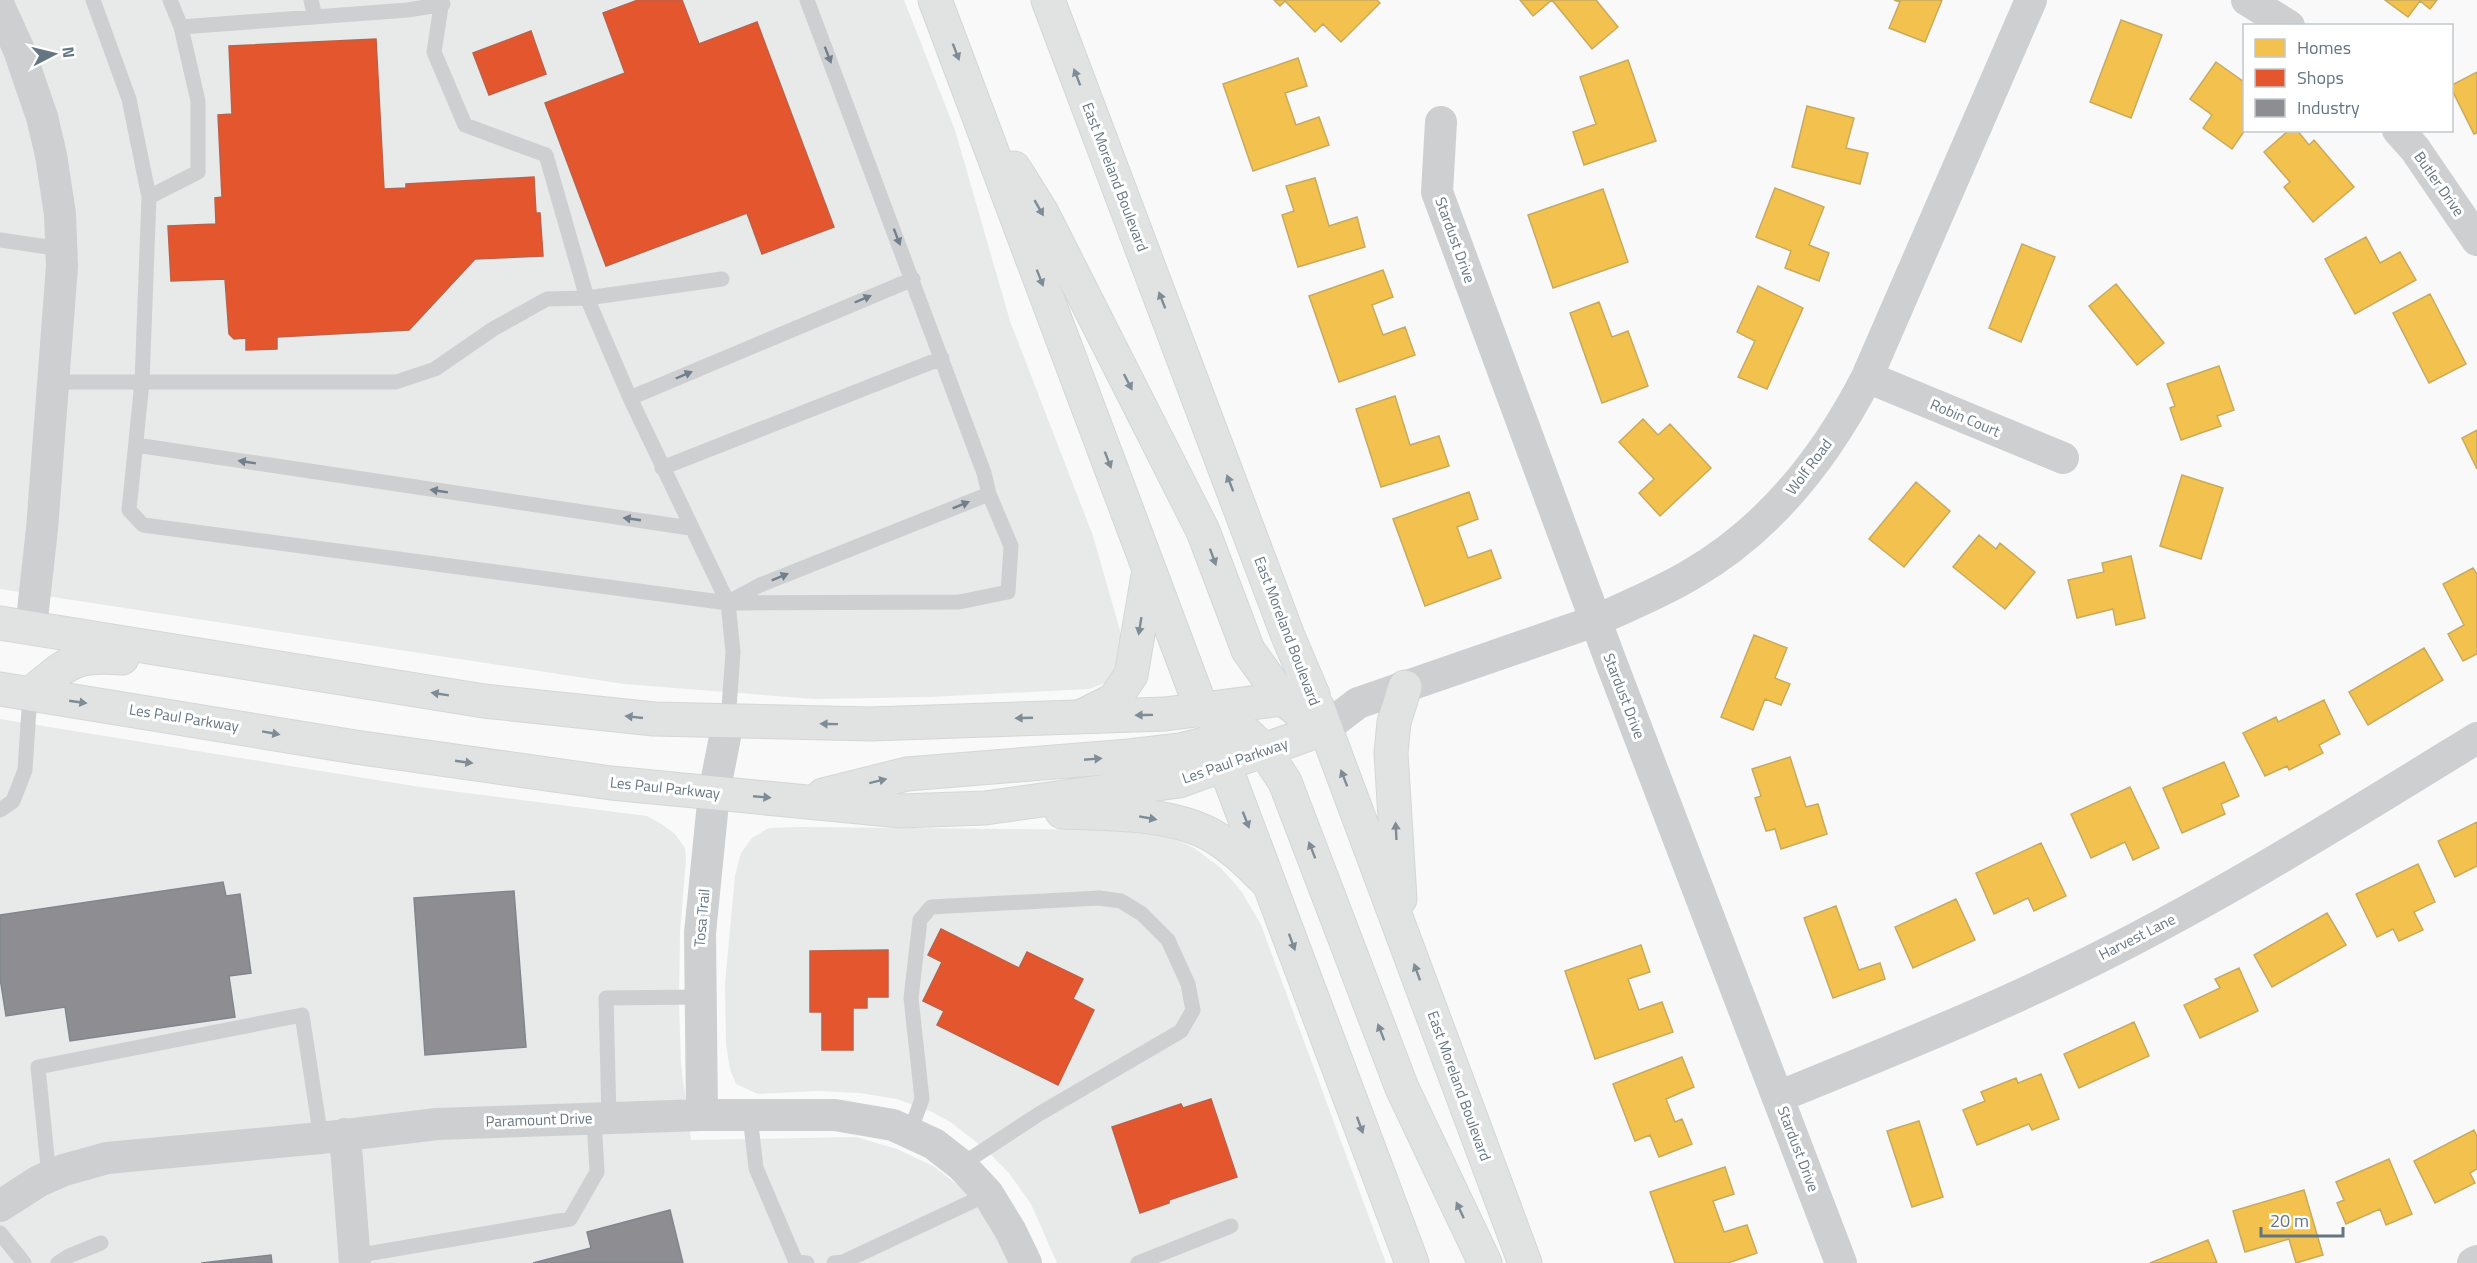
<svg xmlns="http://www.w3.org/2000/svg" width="2477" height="1263" viewBox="0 0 2477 1263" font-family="'Titillium Web',sans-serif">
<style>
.built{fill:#e8e9e9}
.homes{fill:#f2c14e;stroke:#c8aa5e;stroke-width:1.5}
.shops{fill:#e4572e;stroke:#be6048;stroke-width:1.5}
.industry{fill:#8d8d92;stroke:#81868e;stroke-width:1.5}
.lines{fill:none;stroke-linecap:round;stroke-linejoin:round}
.secondary-casing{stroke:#d5d6d7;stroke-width:35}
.primary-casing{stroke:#d5d6d7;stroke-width:35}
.service{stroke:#cecfd0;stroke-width:15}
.minor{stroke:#cecfd0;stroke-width:32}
.secondary{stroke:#e1e2e2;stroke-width:33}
.primary{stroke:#e1e2e2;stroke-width:33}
.oneway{fill:#7e8c96}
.oneway2{fill:#707f8b}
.labels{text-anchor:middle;stroke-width:6;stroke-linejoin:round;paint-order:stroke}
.street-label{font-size:15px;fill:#657683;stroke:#fff}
</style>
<rect width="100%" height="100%" fill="#f9f9f9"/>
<!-- built -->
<path class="built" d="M0,0H904L955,130L1010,321L1093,536L1123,641L1117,671L1105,683L1089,689L930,697L814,699L624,684L0,589Z
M0,719L420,787L647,816L663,825L675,834L685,848L686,859L680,932L679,1002L681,1064L691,1140L856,1137L897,1149L935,1167L967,1193L988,1221L1009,1263H0Z
M798,827L1139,830L1167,835L1194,848L1221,868L1242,892L1261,925L1386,1263H1057L1031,1204L1009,1173L985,1149L952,1123L932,1112L897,1099L860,1093L818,1091L758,1094L736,1084L730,1069L726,1044L725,983L735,876L741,853L752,838L769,828Z"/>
<!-- homes -->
<path class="homes" d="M1274,0H1377L1380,3L1341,42L1323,24L1315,32L1285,1L1280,6Z
M1520,0H1596L1618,27L1592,49L1552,0L1533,16Z
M1894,0H1942L1925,42L1889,28L1900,2Z
M2385,0H2437L2430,9L2420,1L2408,17Z
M2121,20L2162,35L2131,118L2090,102Z
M1298,58L1307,86L1285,93L1296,125L1319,117L1329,145L1253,171L1223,84Z
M1628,60L1656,141L1584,165L1573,132L1596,124L1580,77Z
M2216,62L2244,82L2245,130L2232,149L2203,128L2212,115L2190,99Z
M2477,72V133L2474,134L2452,90V85Z
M1807,106L1854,118L1846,148L1868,153L1860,184L1792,167Z
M2289,130H2297L2309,145L2314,140L2354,187L2313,222L2284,187L2290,182L2264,152Z
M1315,178L1329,226L1357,217L1365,247L1298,267L1282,215L1294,211L1286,186Z
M1775,188L1824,207L1809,245L1829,253L1819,281L1785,268L1791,251L1756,237Z
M1603,189L1628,262L1553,288L1528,215Z
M2366,237L2380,263L2400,252L2416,280L2355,314L2325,259Z
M2022,244L2055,257L2021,342L1989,328Z
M1383,270L1393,297L1372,305L1383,335L1405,327L1415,355L1339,382L1309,296Z
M2116,284L2164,343L2137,365L2089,306Z
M1758,286L1803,308L1767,389L1738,377L1755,341L1737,332Z
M2430,294L2466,364L2429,383L2393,313Z
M1599,302L1612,337L1628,331L1648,386L1602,403L1570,313Z
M2219,366L2234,410L2217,416L2221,426L2181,440L2170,408L2175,406L2167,384Z
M1395,396L1410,445L1439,436L1449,466L1381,487L1356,409Z
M1643,419L1658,435L1670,424L1711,468L1660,516L1639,493L1654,479L1619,442Z
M2477,430V469L2462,438Z
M2182,475L2223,488L2201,559L2160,546Z
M1916,482L1950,511L1904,567L1869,539Z
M1469,492L1478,519L1457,527L1468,558L1491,550L1501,578L1425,606L1393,519Z
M1979,535L1996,549L2000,543L2035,572L2005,609L1953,567Z
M2131,556L2145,618L2116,625L2113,609L2077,618L2068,580L2104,572L2102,563Z
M2473,568L2477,574V654L2463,661L2448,634L2464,625L2443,584Z
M1754,635L1787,648L1775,678L1790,684L1781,705L1765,699L1753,730L1721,717Z
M2424,648L2443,680L2368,725L2349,692Z
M2324,700L2340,734L2319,745L2323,753L2289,770L2287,766L2265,776L2243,733L2276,717L2278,722Z
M1790,757L1806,807L1818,804L1827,834L1781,849L1775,829L1766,831L1755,798L1761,796L1752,769Z
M2224,762L2239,796L2221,804L2225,814L2182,833L2163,788Z
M2130,787L2159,848L2133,860L2125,842L2091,858L2071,814Z
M2477,822V866L2455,877L2438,841Z
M2041,843L2066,896L2034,911L2028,898L1994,914L1976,873Z
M2418,864L2435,902L2414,912L2423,930L2399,941L2393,929L2377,937L2356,894Z
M1956,899L1975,940L1913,968L1895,927Z
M1836,906L1859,970L1880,963L1885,979L1833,998L1804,918Z
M2327,913L2346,945L2272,987L2254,955Z
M1641,945L1650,972L1628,979L1639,1010L1662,1002L1673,1032L1595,1059L1565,971Z
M2239,968L2258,1011L2200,1038L2184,1005L2220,988L2215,979Z
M2134,1022L2149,1056L2079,1088L2064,1054Z
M1682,1057L1694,1087L1666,1099L1675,1122L1682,1119L1692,1144L1659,1157L1650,1135L1635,1141L1613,1084Z
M2041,1074L2059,1119L2032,1130L2029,1124L1977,1145L1963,1110L1985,1101L1981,1092L2016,1078L2018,1083Z
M1919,1121L1943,1197L1912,1207L1887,1131Z
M2474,1130L2477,1136V1169L2470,1173L2475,1183L2435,1203L2414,1161Z
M2389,1159L2412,1214L2386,1225L2380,1209L2346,1224L2337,1203L2344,1200L2336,1182Z
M1725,1167L1734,1194L1713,1201L1724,1232L1747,1225L1757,1253L1728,1263H1675L1650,1192Z
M2304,1190L2323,1255L2296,1263L2289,1239L2245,1252L2233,1211Z
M2208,1240L2217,1263H2150Z"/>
<!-- shops -->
<path class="shops" d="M638,0H682L699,44L757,22L834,227L762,254L747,213L606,266L545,103L625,73L603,13Z
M531,31L546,74L489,95L473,53Z
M376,39L384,189L406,188V184L534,177L536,213H540L543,256L475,259L409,330L277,337V349L246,350V338L234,339L229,334L225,279L171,281L168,226L216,224L215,198L222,197L218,115L232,114L229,46Z
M941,929L1019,968L1027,952L1083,979L1073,999L1094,1010L1058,1085L937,1025L944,1011L923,1001L942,962L928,955Z
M888,950V997H867V1008H853V1050H822V1012H810V951Z
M1211,1099L1237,1177L1169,1200V1203L1140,1213L1112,1127L1181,1104L1183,1108Z"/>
<!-- industry -->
<path class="industry" d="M223,882L226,896L240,894L251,973L229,976L235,1017L70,1041L65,1007L6,1016L0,978V915Z
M514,891L526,1047L425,1055L414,898Z
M670,1210L683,1263H533L591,1248L587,1232Z
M271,1255L272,1263H201Z"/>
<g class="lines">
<!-- secondary casing -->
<g class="secondary-casing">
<path id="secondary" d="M935,0L1202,710
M1048,0L1288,636L1313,695
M1014,168L1041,211L1203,531L1248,650L1283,699L1304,715
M1082,716L1114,700L1131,675L1149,570"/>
</g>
<!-- primary casing -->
<g class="primary-casing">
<path id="primary" d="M0,623L484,701L654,719L871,724L1165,714L1313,695
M0,689L355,747L611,783L901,811L985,808L1179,781L1325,728
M30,694C68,664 70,654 122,658
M1318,708L1525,1263
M1202,710L1246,733L1264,750L1285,782L1402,1088L1485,1263
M1217,745L1412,1263
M823,795L907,774L1129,756L1180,750L1237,736
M1062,812C1109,814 1171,812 1213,836C1233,848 1250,865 1266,881
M1400,899L1391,753L1394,722L1405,687"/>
</g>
<!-- service -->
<path class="service" d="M93,0L129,99L149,197L142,382L129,510L143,525L728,603L959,602L1008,592L1011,546L989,494L984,473L807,0
M170,0L181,27
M311,0L315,17
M442,0L434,52L465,125L546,155L587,298L722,279
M149,197L198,172V101L181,27L408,10L443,4
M0,240L61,249
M53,382H396L435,369L493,329L547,299L587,298L630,398L728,603L733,652L728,722
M630,398L913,279
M136,445L690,528
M662,468L942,358
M730,601L760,585L989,494
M0,810L13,801L25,770L30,694
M750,1116L756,1168L796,1262L807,1263
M609,1118L606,998L699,997
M910,1132L922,1099L911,998L920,920L931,907L1099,898L1121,901L1142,914L1168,940L1188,984L1193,1010L1181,1031L1039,1114L961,1165
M49,1177L38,1067L302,1015L321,1138
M0,1233L24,1263
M355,1256L570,1219L597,1172L594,1118
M58,1263L69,1256L101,1243
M834,1263L843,1262L988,1194
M1138,1263L1231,1226"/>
<!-- minor -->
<path class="minor" d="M2247,0L2289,26
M0,8L19,50L42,117L51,155L60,214L62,266L42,529L31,628
M1441,122L1437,192L1611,662L1841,1263
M2398,130L2415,149L2477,240
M1867,377L2063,458
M1325,728L1358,703L1595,621C1627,606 1660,593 1690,575C1770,529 1826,457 1867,377L2031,0
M1778,1097C1876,1057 1974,1018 2069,972C2210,904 2344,820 2477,738
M702,1115L700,933L714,793L728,722
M345,1134L355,1263
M0,1206L39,1181L64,1170L107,1158L321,1138L437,1124L702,1115H835L893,1125L934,1144L961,1165L988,1194L1010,1230L1026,1263
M2473,1263L2477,1261"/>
<!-- secondary -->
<use href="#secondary" class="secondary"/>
<!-- primary -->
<use href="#primary" class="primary"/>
</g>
<!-- one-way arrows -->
<defs><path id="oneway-solid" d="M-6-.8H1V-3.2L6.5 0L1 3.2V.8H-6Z" transform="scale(1.5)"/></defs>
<g class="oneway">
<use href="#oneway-solid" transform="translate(956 52) rotate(69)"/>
<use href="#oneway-solid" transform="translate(1077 77) rotate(-111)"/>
<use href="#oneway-solid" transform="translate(1039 208) rotate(60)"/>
<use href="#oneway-solid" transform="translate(1040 278) rotate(69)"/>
<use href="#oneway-solid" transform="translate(1162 300) rotate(-111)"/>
<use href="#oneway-solid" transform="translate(1128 382) rotate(63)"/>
<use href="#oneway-solid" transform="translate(1108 460) rotate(69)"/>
<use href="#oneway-solid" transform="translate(1230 483) rotate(-111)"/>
<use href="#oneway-solid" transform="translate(1213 557) rotate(70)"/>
<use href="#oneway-solid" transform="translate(1140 626) rotate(99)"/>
<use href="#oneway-solid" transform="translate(440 694) rotate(-171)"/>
<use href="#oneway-solid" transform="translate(78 702) rotate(8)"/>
<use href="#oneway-solid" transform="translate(1144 715) rotate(179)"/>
<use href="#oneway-solid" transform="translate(634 717) rotate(-174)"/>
<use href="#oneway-solid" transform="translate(1024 718) rotate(178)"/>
<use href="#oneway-solid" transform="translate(829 724) rotate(-179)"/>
<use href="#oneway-solid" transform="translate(271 733) rotate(10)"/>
<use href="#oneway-solid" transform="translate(1093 759) rotate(-5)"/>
<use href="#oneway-solid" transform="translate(464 762) rotate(8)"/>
<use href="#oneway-solid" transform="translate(1344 778) rotate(-111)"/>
<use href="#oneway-solid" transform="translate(878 781) rotate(-14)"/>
<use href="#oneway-solid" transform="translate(762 797) rotate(5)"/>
<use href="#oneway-solid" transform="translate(1148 818) rotate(10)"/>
<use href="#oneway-solid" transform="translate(1246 820) rotate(69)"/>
<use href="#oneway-solid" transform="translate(1396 831) rotate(-93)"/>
<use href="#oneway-solid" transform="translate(1312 850) rotate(-111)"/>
<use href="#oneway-solid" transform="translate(1292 942) rotate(70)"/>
<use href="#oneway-solid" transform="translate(1417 972) rotate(-110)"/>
<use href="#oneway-solid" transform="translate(1381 1032) rotate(-111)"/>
<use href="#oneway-solid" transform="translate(1360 1125) rotate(70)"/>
<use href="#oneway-solid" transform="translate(1460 1210) rotate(-115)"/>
</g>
<g class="oneway2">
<use href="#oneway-solid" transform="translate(828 55) rotate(69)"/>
<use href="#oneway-solid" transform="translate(897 237) rotate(69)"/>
<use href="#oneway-solid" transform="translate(863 299) rotate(-23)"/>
<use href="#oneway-solid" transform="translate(684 375) rotate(-23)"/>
<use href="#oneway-solid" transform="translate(247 462) rotate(-171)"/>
<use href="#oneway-solid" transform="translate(439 491) rotate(-171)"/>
<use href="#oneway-solid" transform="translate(961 505) rotate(-22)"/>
<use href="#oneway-solid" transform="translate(632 519) rotate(-172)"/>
<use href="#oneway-solid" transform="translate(780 577) rotate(-22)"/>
</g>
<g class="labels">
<!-- street labels -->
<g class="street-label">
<text transform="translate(1115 177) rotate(69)" y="5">East Moreland Boulevard</text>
<text transform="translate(2439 184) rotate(55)" y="5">Butler Drive</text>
<text transform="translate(1455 240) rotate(70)" y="5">Stardust Drive</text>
<text transform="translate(1965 418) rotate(23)" y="5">Robin Court</text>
<text transform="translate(1809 467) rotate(-53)" y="5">Wolf Road</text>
<text transform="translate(1287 631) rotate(69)" y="5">East Moreland Boulevard</text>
<text transform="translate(1624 696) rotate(69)" y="5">Stardust Drive</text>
<text transform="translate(184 718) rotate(9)" y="5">Les Paul Parkway</text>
<text transform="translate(1235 761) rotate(-19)" y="5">Les Paul Parkway</text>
<text transform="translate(665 788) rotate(6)" y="5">Les Paul Parkway</text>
<text transform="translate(702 918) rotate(-85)" y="5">Tosa Trail</text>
<text transform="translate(2137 937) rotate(-27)" y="5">Harvest Lane</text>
<text transform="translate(1459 1086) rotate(70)" y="5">East Moreland Boulevard</text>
<text transform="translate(539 1120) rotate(-2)" y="5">Paramount Drive</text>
<text transform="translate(1798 1149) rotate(69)" y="5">Stardust Drive</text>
</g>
</g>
<!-- legend -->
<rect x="2243" y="24" width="210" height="108" fill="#ffffff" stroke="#c1c8cd" stroke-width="1.5"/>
<rect x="2255" y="39" width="30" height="18" fill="#f2c14e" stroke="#c1c8cd" stroke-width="1.5"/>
<text x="2297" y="54" font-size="18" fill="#657683">Homes</text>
<rect x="2255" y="69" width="30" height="18" fill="#e4572e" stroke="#c1c8cd" stroke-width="1.5"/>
<text x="2297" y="84" font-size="18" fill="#657683">Shops</text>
<rect x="2255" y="99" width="30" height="18" fill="#8d8d92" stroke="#c1c8cd" stroke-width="1.5"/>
<text x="2297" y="114" font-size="18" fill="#657683">Industry</text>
<!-- north arrow -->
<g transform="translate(54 54) rotate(83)" stroke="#ffffff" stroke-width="4.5" paint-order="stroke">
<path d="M0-4.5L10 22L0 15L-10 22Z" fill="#657683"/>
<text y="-9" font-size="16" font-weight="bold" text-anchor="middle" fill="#657683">N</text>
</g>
<!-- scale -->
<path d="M2261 1227v9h82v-9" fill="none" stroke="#657683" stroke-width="3"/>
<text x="2270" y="1227" font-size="18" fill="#657683" stroke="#ffffff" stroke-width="4.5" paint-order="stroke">20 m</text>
</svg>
